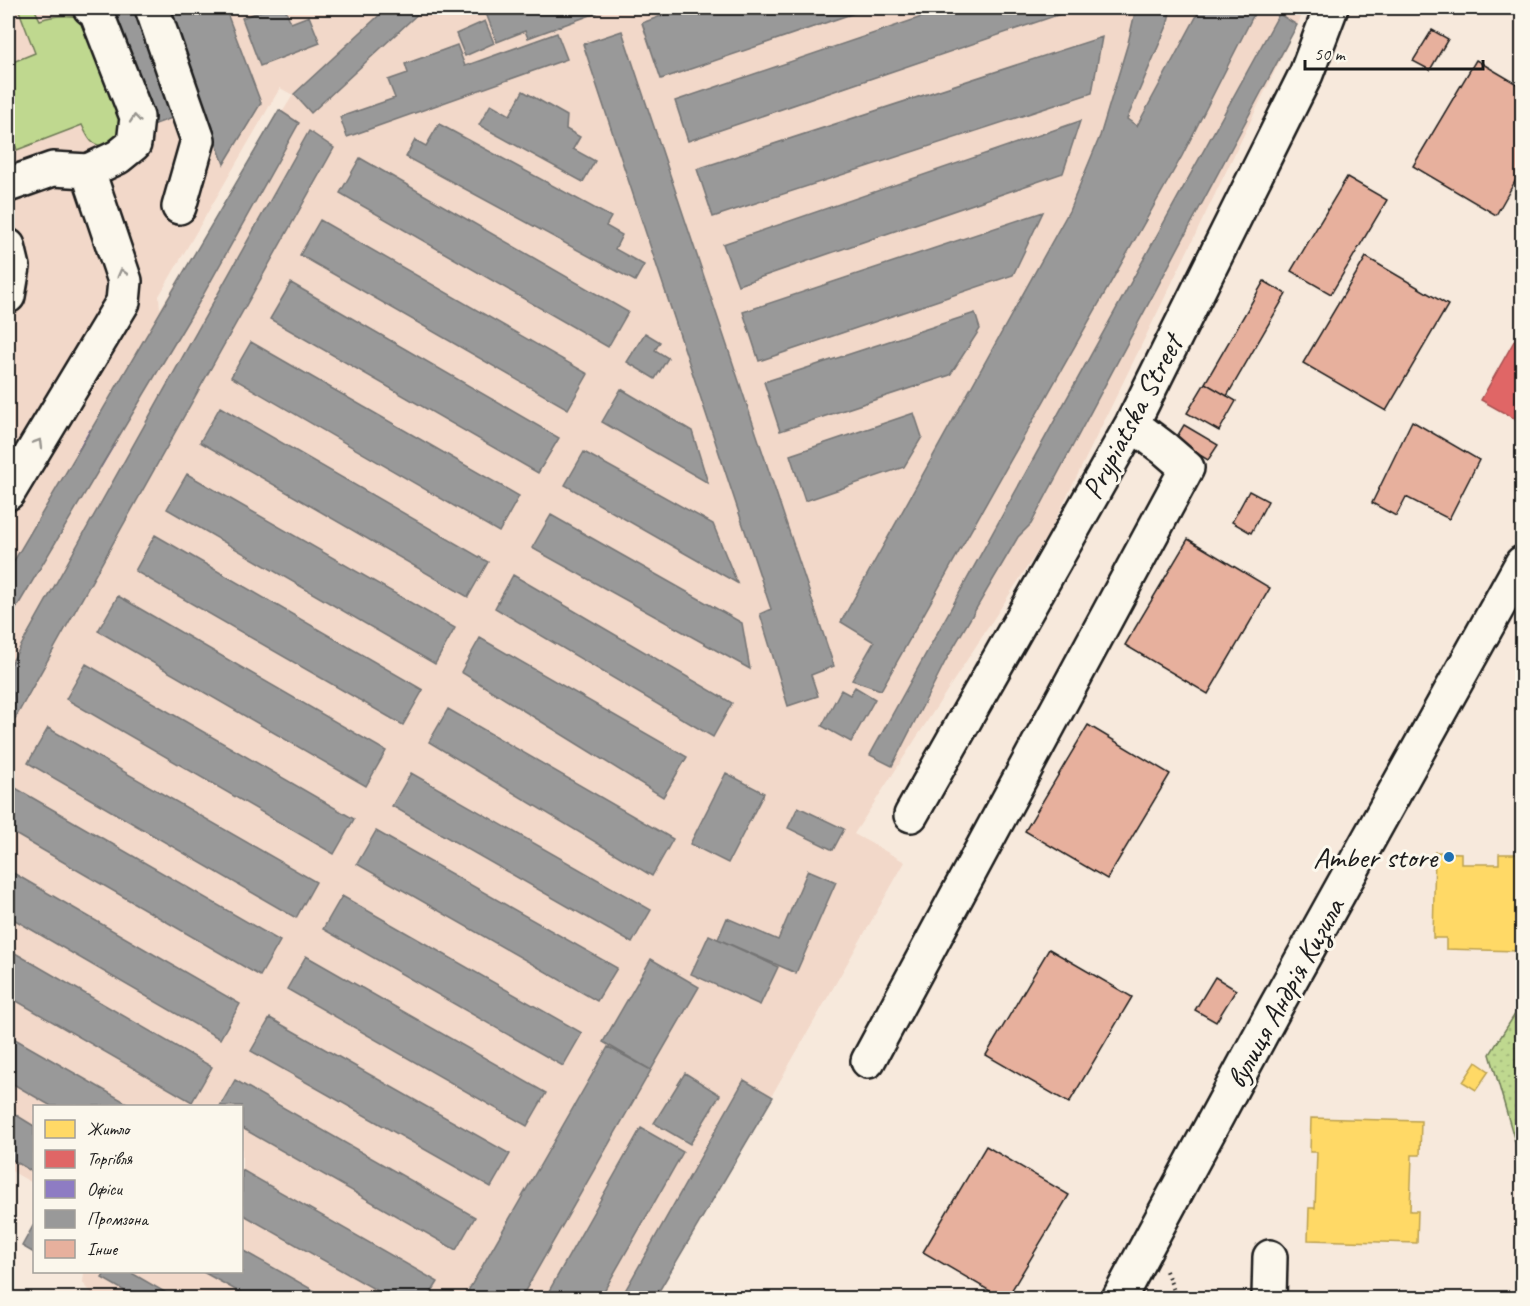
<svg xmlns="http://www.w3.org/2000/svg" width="1530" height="1306" viewBox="0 0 1530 1306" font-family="Caveat,sans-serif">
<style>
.built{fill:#f2d8c9;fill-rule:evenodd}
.green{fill:#bfd88f;stroke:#6e7a56;stroke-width:1.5}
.garden{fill:url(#garden-dots);stroke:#6e7a56;stroke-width:1.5}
.homes{fill:#ffd966;stroke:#bba050;stroke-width:1.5}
.shops{fill:#e06666;stroke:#a55050;stroke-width:1.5}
.offices{fill:#8e7cc3;stroke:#6c5f91;stroke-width:1.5}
.industry{fill:#999;stroke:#747474;stroke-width:1.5}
.building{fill:#e7b09d;stroke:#1c1c1c;stroke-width:1.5}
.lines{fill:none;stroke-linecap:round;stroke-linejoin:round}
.minor-casing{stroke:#1c1c1c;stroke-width:38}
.path{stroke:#1c1c1c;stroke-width:4;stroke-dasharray:1.5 4.5;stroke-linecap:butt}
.minor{stroke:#fbf7ec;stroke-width:33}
.oneway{stroke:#97948e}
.poi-dot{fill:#1f6fb2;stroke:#fbf7ec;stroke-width:2}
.labels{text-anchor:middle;stroke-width:6;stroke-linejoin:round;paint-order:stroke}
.street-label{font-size:30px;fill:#1c1c1c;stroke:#fbf7ec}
.poi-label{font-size:30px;fill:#1c1c1c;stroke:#fbf7ec;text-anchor:end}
</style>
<defs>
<pattern id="garden-dots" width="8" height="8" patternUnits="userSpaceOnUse" patternTransform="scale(1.5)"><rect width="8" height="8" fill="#bfd88f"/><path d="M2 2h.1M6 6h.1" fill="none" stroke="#a4b97b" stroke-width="1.8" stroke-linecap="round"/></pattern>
</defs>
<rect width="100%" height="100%" fill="#f7e9dc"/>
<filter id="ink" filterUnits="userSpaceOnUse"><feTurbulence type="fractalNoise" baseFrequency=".0167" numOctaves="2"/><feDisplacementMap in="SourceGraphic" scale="12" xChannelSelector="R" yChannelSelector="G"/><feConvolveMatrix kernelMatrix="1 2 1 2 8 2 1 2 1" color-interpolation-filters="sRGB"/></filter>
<g filter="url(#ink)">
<!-- built -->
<path class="built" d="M8,8H1304V11L1167,293L1048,535L854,834L905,862L656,1298H96L83,1283L84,1272H242V1106H34V1184L8,1169ZM280,88L293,95L160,309L159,296Z"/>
<!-- green -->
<path class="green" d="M18,8H34L40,20C59,14 72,15 91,20L128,130L112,147C92,146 90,143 82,125L17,150L8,124V64L35,53Z"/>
<!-- garden -->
<path class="garden" d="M1522,1003V1166L1490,1054Z"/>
<!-- homes -->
<path class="homes" d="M1435,852L1461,853V864H1499V854H1522V940H1517V951L1446,949V938H1433Z
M1476,1062L1489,1071L1476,1090L1463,1082Z
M1311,1118L1421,1121L1420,1155H1412L1410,1211H1418L1417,1243L1308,1240L1309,1208H1315L1317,1152H1310Z"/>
<!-- shops -->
<path class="shops" d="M1522,327V423L1481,400Z"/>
<!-- offices -->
<path class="offices" d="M90,430L114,445L101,467L77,453Z"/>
<!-- industry -->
<path class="industry" d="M106,8H141L180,115L150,126Z
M164,8H225L261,103L224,164Z
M270,8H285L291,23L309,16L320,43L260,66L242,18Z
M387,8H424L311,113L294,94Z
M484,8H610L528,38L525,31L497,42Z
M683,8H869L661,79L642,23Z
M948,8H1078L688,141L675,101Z
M1136,8H1171L1167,26L1127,119L1137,126L1201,8H1257L1182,156L881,690L852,680L874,642L841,622L1069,211L1100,136L1128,43Z
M1279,14L1297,25L1031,524L1018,537L946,660L892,766L870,755Z
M485,21L494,43L465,56L456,34Z
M622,31L834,666L811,675L818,696L788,706L760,614L771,609L583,44Z
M557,33L567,59L347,137L340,117L395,98L388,80L408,73L405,64L457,45L465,66Z
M1102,37L1092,93L713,217L697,169Z
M523,91L567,116L566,129L580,137L573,149L595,161L583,182L479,125L491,104L510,115Z
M279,110L299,123L198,304L8,622V571Z
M1080,121L1063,173L738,285L723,244Z
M439,124L611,217L606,226L622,235L615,249L644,265L635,281L406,157L415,140L426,146Z
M309,131L334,148L8,731V669Z
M360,158L628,312L608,347L340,193Z
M1043,212L1013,275L759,361L743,312Z
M320,220L588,374L568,409L300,255Z
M291,283L559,438L538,473L270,319Z
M975,313L980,329L950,375L780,431L764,382Z
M645,333L660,342L655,350L668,358L655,379L627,362Z
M251,342L519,496L499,532L231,377Z
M621,389L692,431L708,483L602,422Z
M220,407L488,562L468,597L200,442Z
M914,413L922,437L904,467L805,501L790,455Z
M584,452L713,524L737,583L565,485Z
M187,474L455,628L435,664L167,509Z
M551,515L742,623L750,669L532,548Z
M155,535L423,690L403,725L135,571Z
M513,575L732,703L713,737L495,608Z
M118,596L386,751L366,786L98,631Z
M480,638L687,757L663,797L461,672Z
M86,664L354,819L334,854L66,699Z
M855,687L875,699L851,742L822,726L841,690L850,695Z
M448,709L673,839L652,876L429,742Z
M48,728L316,882L296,918L28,763Z
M411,773L651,910L632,943L392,806Z
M726,773L764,793L728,863L690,844Z
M12,786L280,941L260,976L8,830V794Z
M798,807L844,829L833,850L788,828Z
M376,831L617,968L597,1001L357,864Z
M8,870L240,1004L220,1039L8,916Z
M808,870L836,882L796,973L718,939L727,918L778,940Z
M342,896L582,1033L563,1066L323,929Z
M709,935L778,967L760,1005L691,974Z
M8,949L212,1067L192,1102L8,996Z
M306,956L546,1093L527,1126L287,989Z
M651,959L699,987L651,1070L603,1042Z
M270,1018L510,1154L491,1187L251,1051Z
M8,1035L132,1106H51L8,1081Z
M608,1047L651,1070L521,1298H464Z
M685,1073L720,1095L690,1144L654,1123Z
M235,1080L475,1217L456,1250L242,1128V1106H220Z
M744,1080L773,1097L655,1298H621Z
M8,1110L34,1126V1173L8,1157Z
M641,1128L683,1152L600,1298H545Z
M242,1170L438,1282L428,1298H390L242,1214Z
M34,1224V1253L22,1246Z
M242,1250L327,1298H250L203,1272H242Z
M106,1272H130L175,1298H137L102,1278Z"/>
<!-- building -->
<path class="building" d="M1432,30L1448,39L1430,70L1413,61Z
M1476,60L1522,87V169L1496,215L1413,166Z
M1347,177L1387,200L1331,294L1291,271Z
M1366,257L1448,305L1386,411L1303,363Z
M1264,281L1286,294L1227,396L1205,383Z
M1205,383L1236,401L1219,431L1187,413Z
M1412,421L1479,460L1449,519L1406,497L1396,516L1372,503Z
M1184,425L1218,445L1208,460L1175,440Z
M1249,491L1268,501L1251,533L1232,522Z
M1188,539L1270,588L1208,694L1125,645Z
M1088,725L1170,774L1107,879L1025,831Z
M1049,949L1132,997L1069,1103L986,1055Z
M1215,977L1236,990L1216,1022L1195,1010Z
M986,1146L1069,1195L1007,1298H1002L923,1252Z"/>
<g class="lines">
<!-- minor casing -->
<g class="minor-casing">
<path id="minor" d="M152,8L198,140L179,207
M88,171L118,157L134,144L137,117L96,12L90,8
M8,185L53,169L88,171L125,281L123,302L8,493
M8,246L13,267L8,296
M911,815L1132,424L1306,74L1331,8
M868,1061L1187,468L1165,449L1132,424
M1119,1298L1275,1008L1522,563
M1269,1298L1270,1257"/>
</g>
<!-- path -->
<path class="path" d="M1166,1271L1177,1298"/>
<!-- minor -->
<use href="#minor" class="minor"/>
</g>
<!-- one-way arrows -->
<defs><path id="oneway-chevron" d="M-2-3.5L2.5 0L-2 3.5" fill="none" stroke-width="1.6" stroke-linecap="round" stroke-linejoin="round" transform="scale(1.5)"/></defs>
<g class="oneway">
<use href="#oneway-chevron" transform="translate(135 119) rotate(-95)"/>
<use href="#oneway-chevron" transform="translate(122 273) rotate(-105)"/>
<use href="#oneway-chevron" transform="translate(38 443) rotate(-59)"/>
</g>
</g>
<!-- markers -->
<circle class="poi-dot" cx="1449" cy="857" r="6"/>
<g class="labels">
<!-- street labels -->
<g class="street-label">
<text transform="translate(1132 417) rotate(-62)" y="10">Prypiatska Street</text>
<text transform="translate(1285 993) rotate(-61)" y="10">вулиця Андрія Кизила</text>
</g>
<!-- poi labels -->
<g class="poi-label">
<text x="1437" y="867">Amber store</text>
</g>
</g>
<!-- margin -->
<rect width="1530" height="1306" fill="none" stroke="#fbf7ec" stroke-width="30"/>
<rect x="15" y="15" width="1500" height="1276" fill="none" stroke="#1c1c1c" stroke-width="2" filter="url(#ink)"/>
<!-- legend -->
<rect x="33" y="1105" width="210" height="168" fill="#fbf7ec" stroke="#a29f99" stroke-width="1.5"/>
<rect x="45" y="1120" width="30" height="18" fill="#ffd966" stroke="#a29f99" stroke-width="1.5"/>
<text x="87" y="1135" font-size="18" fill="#1c1c1c">Житло</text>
<rect x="45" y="1150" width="30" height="18" fill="#e06666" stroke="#a29f99" stroke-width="1.5"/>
<text x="87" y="1165" font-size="18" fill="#1c1c1c">Торгівля</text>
<rect x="45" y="1180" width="30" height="18" fill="#8e7cc3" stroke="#a29f99" stroke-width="1.5"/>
<text x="87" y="1195" font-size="18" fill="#1c1c1c">Офіси</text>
<rect x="45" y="1210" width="30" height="18" fill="#999999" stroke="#a29f99" stroke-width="1.5"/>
<text x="87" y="1225" font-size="18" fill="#1c1c1c">Промзона</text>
<rect x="45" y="1240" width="30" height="18" fill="#e7b09d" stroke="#a29f99" stroke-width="1.5"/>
<text x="87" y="1255" font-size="18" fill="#1c1c1c">Інше</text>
<!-- scale -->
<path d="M1305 60v9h178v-9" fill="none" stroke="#1c1c1c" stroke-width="3"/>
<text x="1314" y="60" font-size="18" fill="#1c1c1c" stroke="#fbf7ec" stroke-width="4.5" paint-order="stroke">50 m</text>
</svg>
